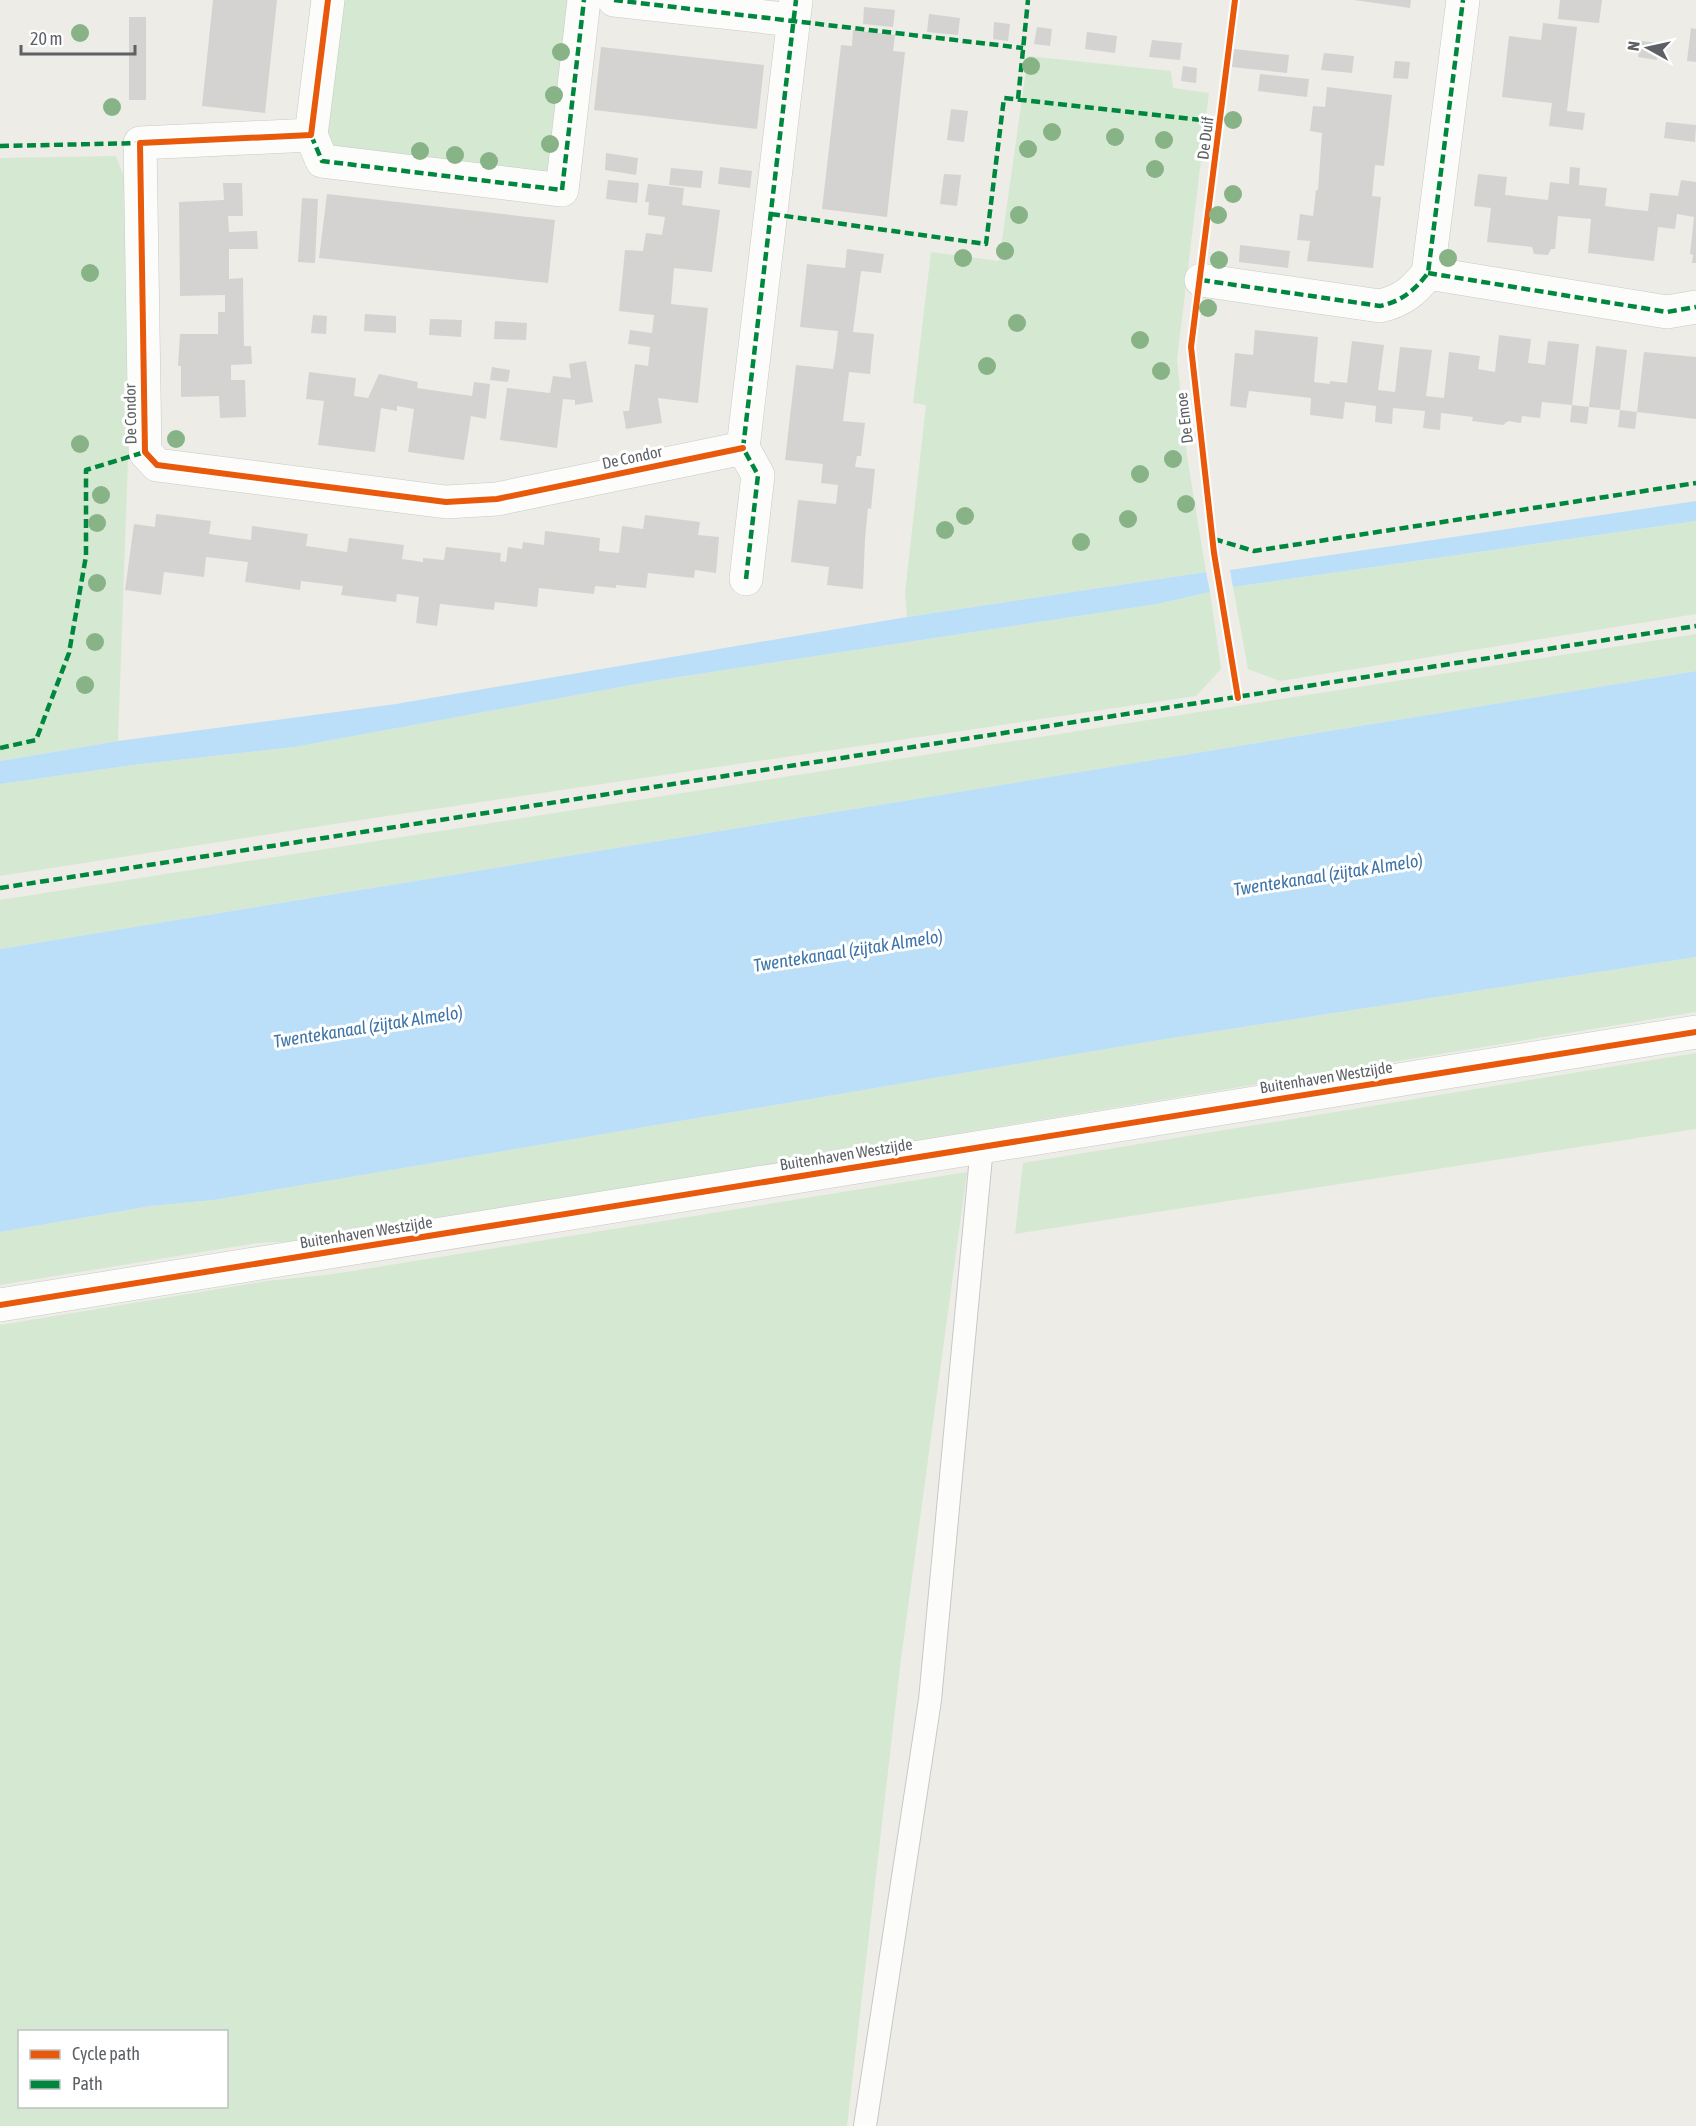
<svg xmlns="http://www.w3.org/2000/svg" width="1696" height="2126" viewBox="0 0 1696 2126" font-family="'Asap Condensed',sans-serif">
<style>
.green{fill:#d5e9d2;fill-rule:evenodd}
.water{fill:#bbdff8}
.building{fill:#d4d3d1}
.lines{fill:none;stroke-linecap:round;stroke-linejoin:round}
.lane-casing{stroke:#c8c8c8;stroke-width:24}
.street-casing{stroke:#c8c8c8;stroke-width:34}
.lane{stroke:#fcfcfb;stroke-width:22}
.street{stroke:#fcfcfb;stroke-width:33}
.quiet{stroke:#00873e;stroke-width:4.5;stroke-dasharray:9 4.5;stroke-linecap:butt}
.cycleway-casing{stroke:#fff;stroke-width:10}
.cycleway{stroke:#e8590c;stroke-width:6}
.tree{fill:#88b386}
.labels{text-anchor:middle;stroke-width:6;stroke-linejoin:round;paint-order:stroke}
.street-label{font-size:16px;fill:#5d6165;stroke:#fff}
.water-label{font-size:18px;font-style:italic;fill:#3e75a9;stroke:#fff}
</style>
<rect width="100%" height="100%" fill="#edece7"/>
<!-- green -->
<path class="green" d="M342,0H572L553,178L326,150Z
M1028,56L1171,71L1173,88L1209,93L1177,360L1187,456L1206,572L907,617L905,593L926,405L913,403L931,252L999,261Z
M116,156L124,177L128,460L118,741L0,761V158Z
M1696,521V614L1280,681L1248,669L1233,587Z
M1210,592L1221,669L1196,696L367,819L0,876V784L133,765L294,747L653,681L1157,604Z
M1696,634V671L0,949V900Z
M1696,957V1012L303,1241L257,1243L0,1285V1232L151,1206L214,1200L1153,1041Z
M1696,1053V1129L1015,1234L1023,1163Z
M967,1172L901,1659L847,2126H0V1325L267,1281L334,1274ZM20,2032H226V2106H20Z"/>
<!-- water -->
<path class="water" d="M1696,501V521L1233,587L1230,570Z
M1206,572L1210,592L1157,604L653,681L294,747L133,765L0,784V761L118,741L396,704L907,617Z
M1696,671V957L1153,1041L214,1200L151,1206L0,1232V949Z"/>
<!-- building -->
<path class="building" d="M213,0H277L265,113L202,106Z
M1354,0H1411L1410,8Z
M1560,0H1602L1599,23L1558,19Z
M864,7L895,10L893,27L863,24Z
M929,14L960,18L958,35L927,32Z
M129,17H146V100H129Z
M994,22L1010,24L1008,41L993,39Z
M1543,23L1577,27L1567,111L1585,113L1583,130L1549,126L1552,103L1502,97L1509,36L1541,40Z
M1037,27L1052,29L1050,46L1034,44Z
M1691,28L1696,29V62L1687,61Z
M853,30L895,35L893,51L905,52L887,217L822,209L841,45L852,46Z
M1087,32L1117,36L1115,53L1085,49Z
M1152,40L1182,43L1180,60L1149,57Z
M1641,41L1660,43L1657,60L1638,57Z
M601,47L764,65L757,129L594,110Z
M1234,49L1289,55L1287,73L1232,67Z
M1324,53L1354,56L1352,73L1321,70Z
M1395,61L1410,62L1408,79L1393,78Z
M1183,66L1197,68L1196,83L1181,81Z
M1260,74L1309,79L1307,97L1258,91Z
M1327,87L1392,95L1384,166L1375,165L1372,196L1381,197L1373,268L1307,261L1310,241L1297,240L1300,214L1313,216L1316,190H1318L1322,133L1310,131L1313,106L1325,107Z
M951,109L968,111L964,142L947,140Z
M1666,122L1696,125L1695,142L1664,138Z
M606,153L638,158L636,175L605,170Z
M720,167L752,171L750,188L718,184Z
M1570,167L1580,168L1579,185L1607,188L1605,206L1627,209L1648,211L1650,193L1678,196L1681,180L1696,182V263H1692L1693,255L1690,254L1694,217L1677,214L1675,229L1658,227L1654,261L1588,253L1591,219L1558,216L1555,249H1551L1548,255L1534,254L1532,247L1487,242L1491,208L1474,206L1478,174L1507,177L1505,195L1548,200L1550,182L1569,184Z
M671,168L703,171L701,188L669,185Z
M944,174L961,175L957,206L940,204Z
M608,180L639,183L637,203L606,199Z
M223,183H242L243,216H228L229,232L257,231L258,249H229V279L243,278L244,346H251L252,364L231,365V380H245L246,417L220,418L219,396L181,397V366H178L180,334H218V312H225V295L180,296L179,202L224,200Z
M648,184L684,188L682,205L720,210L712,272L674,268L671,304L708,308L698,403L658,398L662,423L626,429L623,411H629L635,364L648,366L650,347L628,344L630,330L652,333L654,315L619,311L625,250L643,251L646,233L662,235L665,217L648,215L649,202H645Z
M327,194L555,220L548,283L319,258Z
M302,198L318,199L315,263L298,262Z
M1240,245L1290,251L1288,268L1239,262Z
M847,249L884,254L881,273L861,271L853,332L874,334L870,374L849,372L843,421L865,423L861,456H857L855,467L875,469L871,509L868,508L865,539L863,589L827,585L829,567L791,562L798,500L836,504L838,485L821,483L823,464L785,460L796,365L833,369L836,350L838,331L800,327L807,264L845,268Z
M365,314L396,316V333L364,331Z
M313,315L327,316L326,334L311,333Z
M430,319L462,320L461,337L429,335Z
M495,321L527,323L526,340L494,339Z
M1255,330L1318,337L1314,382L1330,384V381L1347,383L1352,341L1384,345L1378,390L1395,392L1400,347L1432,350L1426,396L1444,398L1449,352L1480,356L1478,369L1495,372L1499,335L1531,339L1528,363L1545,365L1548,341L1579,344L1572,405L1542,402L1540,418L1522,416L1521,423L1508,421L1503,425L1472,421L1473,417L1441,413L1440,430L1423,428L1425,411L1393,408L1392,424L1375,422L1376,406L1345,402L1343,419L1310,415L1311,398L1249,391L1246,408L1230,406L1235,353L1253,355Z
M1596,346L1627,350L1620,410L1637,412L1644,352L1696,357V419L1637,412L1635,429L1618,427L1620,410L1589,407Z
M586,361L593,402L575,405V400L563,399L557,448L500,440L507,388L550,393L553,376L571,378L569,364Z
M492,367L510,370L508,382L490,380Z
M309,372L356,378L354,396L368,398L379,374L418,382L417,388L472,396L474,382L490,384L486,419L471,416L464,460L408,452L414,409L397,406V411L381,408L375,452L318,445L324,401L306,399Z
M1572,405L1589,407L1587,424L1570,422Z
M156,514L211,521L209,534L251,540L252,526L308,534L306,546L327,549L347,552L349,538L404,545L402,559L423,562V558L444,560L446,547L501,553L500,561L506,562L508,547L522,549L523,542L544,545L545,531L600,538L599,551L619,553L622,526L643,529L645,515L700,522L698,535L719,537L716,573L695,570L694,578L648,573L646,588L616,585V588L595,586L594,594L539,588L537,607L495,602L494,610L440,604L437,626L416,623L419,597L397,594L396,602L341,595L343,586L301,581L300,590L245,582L248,562L206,557L204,577L164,572L161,595L125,590L134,524L155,527Z"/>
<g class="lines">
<!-- lane casing -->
<g class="lane-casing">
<path id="lane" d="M865,2126L930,1700L982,1146"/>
</g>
<!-- street casing -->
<g class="street-casing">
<path id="street" d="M328,0L311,135L140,143L145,452L157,465L446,502L497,499L743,448
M614,0L793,20
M311,135L322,161L562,190L584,0
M1428,273L1667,312L1696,307
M1201,280L1380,306C1402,301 1414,291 1428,273L1463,0
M746,579L758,475L743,448L796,0
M0,1305L1696,1032"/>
</g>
<!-- lane -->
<use href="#lane" class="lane"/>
<!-- street -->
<use href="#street" class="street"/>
<!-- quiet -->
<path class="quiet" d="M614,0L1023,48
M1018,99L1028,0
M311,135L322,161L562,190L584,0
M0,146L144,143
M771,214L986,244L1004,98L1220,122
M1428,273L1667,312L1696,307
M1201,280L1380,306C1402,301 1414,291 1428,273L1463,0
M1214,539L1254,551L1696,483
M746,579L758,475L743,448L796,0
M0,748L36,740L69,653L86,556V470L145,452
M0,888L1696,626"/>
<!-- cycleway casing -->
<g class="cycleway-casing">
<path id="cycleway" d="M328,0L311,135L140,143L145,452L157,465L446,502L497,499L743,448
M1235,0L1191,347L1214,553L1238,698
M0,1305L1696,1032"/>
</g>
<!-- cycleway -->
<use href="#cycleway" class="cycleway"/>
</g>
<!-- trees -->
<g class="tree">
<circle cx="80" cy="33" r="9"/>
<circle cx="561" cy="52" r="9"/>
<circle cx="1031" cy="66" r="9"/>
<circle cx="554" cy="95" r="9"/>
<circle cx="112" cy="107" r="9"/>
<circle cx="1233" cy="120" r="9"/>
<circle cx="1052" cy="132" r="9"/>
<circle cx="1115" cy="137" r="9"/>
<circle cx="1164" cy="140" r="9"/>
<circle cx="550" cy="144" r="9"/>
<circle cx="1028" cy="149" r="9"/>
<circle cx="420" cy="151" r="9"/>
<circle cx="455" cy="155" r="9"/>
<circle cx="489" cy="161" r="9"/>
<circle cx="1155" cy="169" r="9"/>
<circle cx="1233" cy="194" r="9"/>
<circle cx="1019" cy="215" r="9"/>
<circle cx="1218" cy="215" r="9"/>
<circle cx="1005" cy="251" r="9"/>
<circle cx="963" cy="258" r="9"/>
<circle cx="1448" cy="258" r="9"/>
<circle cx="1219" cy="260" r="9"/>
<circle cx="90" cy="273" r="9"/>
<circle cx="1208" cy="308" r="9"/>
<circle cx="1017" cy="323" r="9"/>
<circle cx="1140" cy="340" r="9"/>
<circle cx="987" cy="366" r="9"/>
<circle cx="1161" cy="371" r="9"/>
<circle cx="176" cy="439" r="9"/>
<circle cx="80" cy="444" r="9"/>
<circle cx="1173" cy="459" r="9"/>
<circle cx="1140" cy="474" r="9"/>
<circle cx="101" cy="495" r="9"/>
<circle cx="1186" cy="504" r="9"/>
<circle cx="965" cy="516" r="9"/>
<circle cx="1128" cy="519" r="9"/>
<circle cx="97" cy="523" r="9"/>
<circle cx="945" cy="530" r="9"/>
<circle cx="1081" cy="542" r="9"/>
<circle cx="97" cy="583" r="9"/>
<circle cx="95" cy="642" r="9"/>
<circle cx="85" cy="685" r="9"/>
</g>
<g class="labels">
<!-- street labels -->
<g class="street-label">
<text transform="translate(1205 138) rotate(-83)" y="6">De Duif</text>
<text transform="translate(130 414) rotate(-91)" y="6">De Condor</text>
<text transform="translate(1184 418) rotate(-97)" y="6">De Emoe</text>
<text transform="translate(632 457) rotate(-12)" y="6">De Condor</text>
<text transform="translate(1326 1077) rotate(-9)" y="6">Buitenhaven Westzijde</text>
<text transform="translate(846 1154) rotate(-9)" y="6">Buitenhaven Westzijde</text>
<text transform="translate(366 1232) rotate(-9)" y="6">Buitenhaven Westzijde</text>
</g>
<!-- water labels -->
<g class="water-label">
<text transform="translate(1328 875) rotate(-9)" y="6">Twentekanaal (zijtak Almelo)</text>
<text transform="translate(848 951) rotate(-9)" y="6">Twentekanaal (zijtak Almelo)</text>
<text transform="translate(368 1027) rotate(-9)" y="6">Twentekanaal (zijtak Almelo)</text>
</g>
</g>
<!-- legend -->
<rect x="18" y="2030" width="210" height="78" fill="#ffffff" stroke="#bec0c1" stroke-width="1.5"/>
<rect x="30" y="2050" width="30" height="9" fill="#e8590c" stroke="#bec0c1" stroke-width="1.5"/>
<text x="72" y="2060" font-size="18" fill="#5d6165">Cycle path</text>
<rect x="30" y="2080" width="30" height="9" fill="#00873e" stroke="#bec0c1" stroke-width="1.5"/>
<text x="72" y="2090" font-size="18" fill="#5d6165">Path</text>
<!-- north arrow -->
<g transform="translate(1648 48) rotate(278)" stroke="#ffffff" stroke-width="4.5" paint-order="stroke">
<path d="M0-4.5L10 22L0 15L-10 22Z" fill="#5d6165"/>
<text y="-9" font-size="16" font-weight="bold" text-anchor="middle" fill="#5d6165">N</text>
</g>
<!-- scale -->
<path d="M21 45v9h114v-9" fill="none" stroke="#5d6165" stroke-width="3"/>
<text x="30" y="45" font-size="18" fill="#5d6165" stroke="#ffffff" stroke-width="4.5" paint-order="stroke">20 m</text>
</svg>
